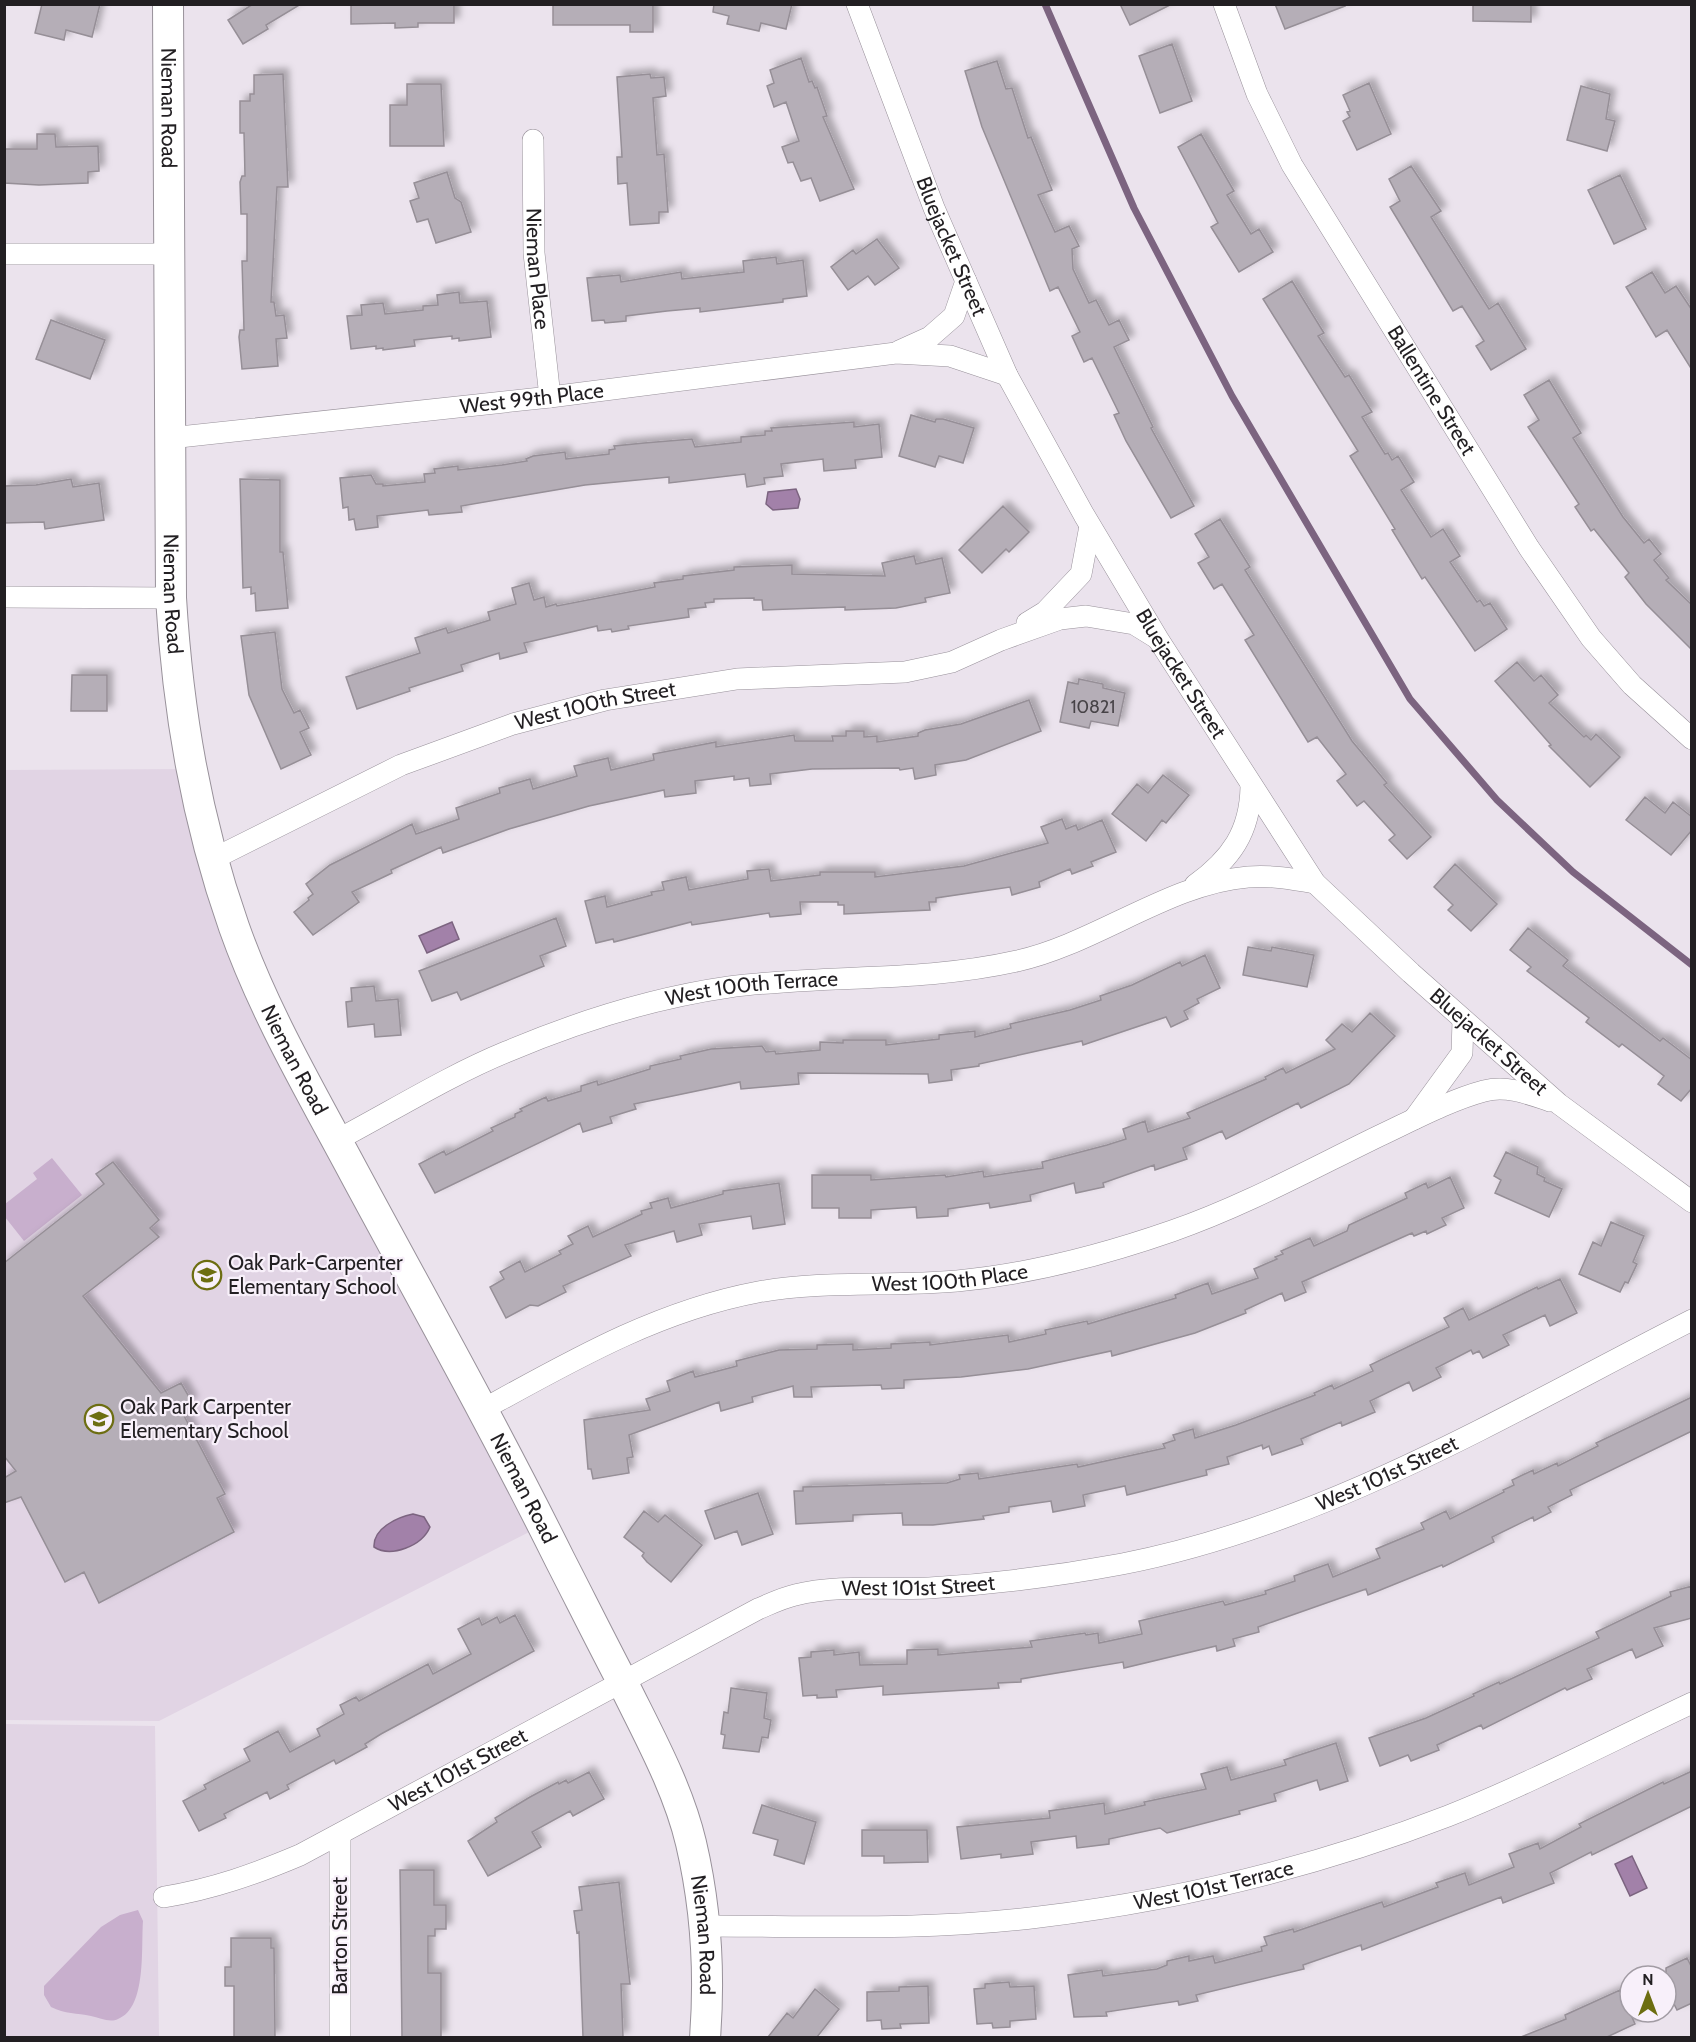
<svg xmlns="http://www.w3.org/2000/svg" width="1696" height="2042" viewBox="0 0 1696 2042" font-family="Cabin,sans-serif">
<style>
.built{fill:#e1d4e4}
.green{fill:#c8afcd}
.water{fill:#a281a9;stroke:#7c6480;stroke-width:1.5}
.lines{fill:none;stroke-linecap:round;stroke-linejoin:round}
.stream{stroke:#7c6480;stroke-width:7}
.building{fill:#b5aeb7;stroke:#968f97;stroke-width:1.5;filter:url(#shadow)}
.street-casing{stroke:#98919a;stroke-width:22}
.secondary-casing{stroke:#98919a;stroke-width:32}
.street{stroke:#fff;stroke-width:21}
.secondary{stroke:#fff;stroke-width:30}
.labels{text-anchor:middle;stroke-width:4.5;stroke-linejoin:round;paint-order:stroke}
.number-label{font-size:18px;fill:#474347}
.street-label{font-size:21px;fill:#221f22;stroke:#f8f0fa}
.poi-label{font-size:21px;fill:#221f22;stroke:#f8f0fa;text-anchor:start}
</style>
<defs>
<filter id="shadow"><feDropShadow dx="5.5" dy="-5.5" stdDeviation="3" flood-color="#0004"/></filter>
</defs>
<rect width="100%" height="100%" fill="#ebe3ed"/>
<!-- built -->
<path class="built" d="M191,769L235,929L543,1525L159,1721L5,1720L4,770Z
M5,1724L155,1726L159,2037L5,2038Z"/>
<!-- green -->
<path class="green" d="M52,1158L82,1195L24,1241L5,1217V1204L37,1179L33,1173Z
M138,1910L143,1921C141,1947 147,2008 118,2019C110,2023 100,2018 91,2016C77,2013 65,2014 51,2007L44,1995V1986L101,1927L120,1915Z"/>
<!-- water -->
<path class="water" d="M796,489L800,499L798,508L773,510L766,504L768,492Z
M452,922L459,939L427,953L419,936Z
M413,1514L424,1517L430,1527C422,1546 391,1558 374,1547C373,1528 398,1517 413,1514Z
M1632,1856L1647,1888L1630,1896L1615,1864Z"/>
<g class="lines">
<!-- stream -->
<path class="stream" d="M1045,4L1134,208L1232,396L1410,699L1497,800L1573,872L1692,965"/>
</g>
<!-- building -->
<path class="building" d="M42,4H100L92,37L66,30L64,40L35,33Z
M253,4H301L266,25L268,29L243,44L228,20Z
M351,4H454V23H418V27L395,28V23L351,24Z
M553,4H653V32H630V25H553Z
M714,4H792L786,29L761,23L759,31L727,24L729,16L713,12Z
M1120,4H1172L1130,25Z
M1275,4H1344L1345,6L1285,29Z
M1473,4H1531V22L1473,21Z
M1172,44L1192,101L1160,113L1139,56Z
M801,58L809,82L812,81L815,88L817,87L827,116L823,117L854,189L820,201L811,178L801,181L793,162L788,163L782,147L799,141L786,102L774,107L767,86L774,83L770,70Z
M997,61L1006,89L1012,88L1028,138L1031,137L1052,190L1038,195L1055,232L1069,226L1079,246L1072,249L1073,269L1089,303L1096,300L1109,325L1119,320L1129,340L1114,347L1153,427L1151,428L1194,506L1171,518L1126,441L1114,415L1119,413L1092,358L1084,362L1072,336L1080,332L1058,287L1050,291L982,127L965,71Z
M283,74L288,187H277L271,302H274L276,316L284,315L287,338L276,339L278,366L242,369L239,337L240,330H244L242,261H247V214H241L240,182L242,176H245L244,133H240V101H250V94H254V75Z
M650,74L651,78L664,77L666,96L653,98L657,155L664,154L668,212H659V223L630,225L627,183L618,184L617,157H622L617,77Z
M1369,83L1391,134L1357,150L1343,121L1350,117L1347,112L1350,111L1343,95Z
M407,84H441L444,146H390V105H407Z
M1581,86L1610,94L1606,119L1615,121L1607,151L1567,140Z
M37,134H55L56,147L98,146L99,171L88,172V183L39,185L4,183V149H37Z
M1201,134L1234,191L1227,195L1251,234L1259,229L1273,252L1239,272L1211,227L1218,223L1178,147Z
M1411,166L1441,211L1431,217L1489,309L1498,303L1526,349L1491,370L1476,346L1484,341L1462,306L1453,311L1390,207L1400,201L1389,179Z
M447,172L455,198L461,202L471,232L436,243L428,219L417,222L410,201L419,198L414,183Z
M1620,175L1646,229L1614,244L1588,190Z
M877,239L899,268L875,285L868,276L848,290L831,267L853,250L856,254Z
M776,257L777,264L803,260L807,296L783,299V302L700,312V308L667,311L626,316V321L605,323L604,320L592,321L587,278L620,275L621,282L681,272L682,279L744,272L743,261Z
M1652,272L1665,293L1676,286L1692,310V370L1667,330L1656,337L1626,287Z
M1292,281L1324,333L1318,336L1345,377L1349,375L1372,412L1362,417L1385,454L1388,453L1392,460L1398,456L1414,482L1401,490L1431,537L1443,529L1460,556L1450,562L1477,602L1480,600L1484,606L1490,603L1507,629L1475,651L1425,577L1422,579L1392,530L1395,529L1350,456L1358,451L1263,299Z
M459,292L460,303L487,301L491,337L459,341V338L452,339V336L414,340L415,346L383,350V348L376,349V346L351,349L347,316L362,315L361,305L383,303L385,314L423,310V306L438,305L437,295Z
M51,320L105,340L90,379L36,359Z
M1549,380L1581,433L1573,438L1623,517L1644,543L1649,539L1661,554L1654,560L1669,578L1666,580L1692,605V650L1646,604L1625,577L1629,573L1594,529L1591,531L1575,507L1579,504L1528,427L1539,420L1524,395Z
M911,415L935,422L936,419H943L974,428L963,463L939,456L935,467L899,456Z
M854,422V427L879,424L882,457L855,460L856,468L824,471L823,459L781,464L783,476L764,478L765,484L747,487L745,474L669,483V477L585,485L461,506L462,512L429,515L428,510L377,516L378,527L356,530L354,519L349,520L348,507L343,508L340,478L371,475L376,484H383V486L425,482L424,474L435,473L434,469L458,466V470L502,465L527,461L526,459L533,456L565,452L566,459L609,454V450L615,449L614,446L644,443L692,439L695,447L741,442V437L765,435V431H772L771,428Z
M71,479L73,487L99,483L104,520L45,529L44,522L4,523V486L36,485Z
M240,479L280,480V552H283L288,608L256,611L255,593L251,594V587L243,588Z
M1003,506L1029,532L1009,552L1006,549L982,573L959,550Z
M1220,519L1250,567L1245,570L1352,741L1387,783L1384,785L1431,837L1407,859L1389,840L1395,835L1364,801L1357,806L1337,781L1346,774L1317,737L1308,742L1245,640L1254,635L1222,584L1214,589L1198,563L1209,557L1195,534Z
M914,556L916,564L942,558L950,593L925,598L926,602L896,608L845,610V607L763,610L762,600H754V598L714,599V602L705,603L706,607L688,609L689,617L628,626L629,629L612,632L611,629L598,631L597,626L524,643L527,652L500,659L499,653L461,665L463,671L409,688L410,691L357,709L346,677L420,653L415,638L446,628L448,633L490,620L488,612L516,604L512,588L529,583L534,600L544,597L546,607L556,604L557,606L655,587L654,583L683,579V576L734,570V567L792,565V574L885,576L882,563Z
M275,632L282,689L294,713L300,710L309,728L300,732L311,755L281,769L249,695L241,636Z
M1517,662L1534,681L1541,675L1558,695L1549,703L1584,737L1586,735L1591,740L1596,734L1620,757L1590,787L1549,746L1551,745L1495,681Z
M72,675H107V711H71Z
M1079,679L1103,684V688L1125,693L1118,726L1091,721L1089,728L1060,722L1068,682L1078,684Z
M1029,700L1041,731L966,760L935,765L936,775L915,779L913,768L900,770L899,768L812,769L770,774L771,784L750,786L749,778L734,780V776L695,781L696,793L665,797L664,790L589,806L509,829L443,853L441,847L391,870L392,873L352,892L359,902L313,935L294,912L309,900L308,898L313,894L306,884L330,865L412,824L416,834L459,819L456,808L500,793L499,788L530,779L533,789L577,776L574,766L608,758L611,770L654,760L653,754L716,742V747L794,735L795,741H833L832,736H846V731H864V737L877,736V742L918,736V733L925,730L961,724Z
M1163,775L1189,795L1166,823L1162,820L1146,841L1112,814L1137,784L1148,793Z
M1645,797L1665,813L1673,802L1692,817V830L1671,855L1626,820Z
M1062,819L1066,829L1076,825L1078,830L1102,820L1116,852L1091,862L1093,866L1072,874L1070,869L1039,882L1040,887L1012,895L1010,887L936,898V902H929L930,910L844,914V905H838V902H800L801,914L770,917L769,913L692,925L691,922L614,942L613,939L596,943L585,901L605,896L607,907L652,895L651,892L664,890L662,882L686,877L689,890L748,879L747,871L769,869L771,881L820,875V872H875V877L964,866L1048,843L1041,827Z
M1455,864L1497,904L1471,931L1448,910L1453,905L1434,887Z
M556,918L566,946L540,956L544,966L461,1000L457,992L432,1001L419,971Z
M1528,928L1568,960L1563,966L1660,1041L1663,1038L1692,1060V1088L1681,1101L1658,1084L1664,1076L1622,1044L1619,1047L1586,1022L1589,1018L1527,971L1531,967L1510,950Z
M1248,947L1271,951L1272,947L1314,955L1307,987L1243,975Z
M1205,955L1220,988L1197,999L1199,1003L1184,1011L1188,1019L1171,1027L1166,1017L1083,1045L1082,1041L979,1064V1066L951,1070L952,1080L929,1083L928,1074L798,1073L799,1084L741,1089L740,1082L634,1104L636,1109L610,1117L612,1123L583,1132L580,1123L435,1193L419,1164L444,1151L446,1155L493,1131L491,1128L515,1117V1114L522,1111L520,1109L546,1097L548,1101L581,1091V1086L597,1081L598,1085L650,1069V1066L681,1059L680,1056L711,1049L762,1046L766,1052L775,1051L776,1054L820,1050V1042L843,1043V1040H886V1045L939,1039V1035L975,1031V1037L1011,1028L1010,1024L1070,1010L1101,1000L1100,996L1132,985L1180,962L1182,966Z
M374,986L376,1001L398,999L401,1035L375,1037L374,1024L348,1027L346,1002L352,1001L351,988Z
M1370,1013L1395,1036L1349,1084L1301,1108L1298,1103L1226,1139L1222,1131L1183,1148L1187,1159L1155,1170L1154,1165L1103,1183L1104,1187L1076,1193L1074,1183L1030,1195L1031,1201L990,1208L989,1203L948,1209V1216L917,1218L916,1207L871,1210V1218H839V1208H812V1175H871V1180L945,1175L946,1177L983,1171L984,1177L1043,1168L1042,1162L1107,1145L1126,1139L1123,1129L1145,1121L1148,1132L1190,1118L1187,1113L1266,1079L1265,1077L1283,1068L1286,1073L1335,1049L1326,1040L1342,1024L1352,1032Z
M1506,1152L1538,1167L1537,1174L1545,1178L1544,1181L1562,1189L1549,1217L1495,1193L1501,1180L1494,1176Z
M113,1162L159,1220L150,1228L159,1237L83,1296L161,1393L181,1383L192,1402L180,1408L225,1494L217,1498L234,1532L99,1603L84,1572L65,1582L21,1497L4,1503V1478L16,1471L4,1456V1263L104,1184L96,1174Z
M1450,1177L1464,1208L1442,1218L1446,1225L1427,1234L1426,1231L1414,1236L1412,1233L1302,1282L1306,1292L1285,1301L1282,1293L1245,1310L1246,1313L1195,1333L1112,1356L1111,1351L1028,1369L961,1377L904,1380V1388L882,1389L881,1385L811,1387L812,1397H794L793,1386L752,1397L753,1402L721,1411L719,1402L629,1435L633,1457L627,1458L629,1473L593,1479L591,1469H588L584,1420L650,1410L646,1399L670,1391L667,1381L693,1371L695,1377L737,1366L736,1361L779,1350L817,1349V1345L853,1344V1350L891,1348V1344L930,1342V1345L1008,1335L1009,1342L1046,1334L1045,1330L1087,1321L1088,1324L1176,1298L1175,1295L1208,1283L1212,1294L1258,1278L1254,1269L1277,1259L1275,1257L1283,1254L1281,1251L1310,1238L1314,1246L1347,1231L1349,1225L1407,1198L1405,1193L1426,1183L1428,1188Z
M779,1183L785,1224L753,1229L751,1216L699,1224L702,1235L677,1242L674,1231L625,1245L631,1256L563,1286L566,1292L538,1306L530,1305L506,1318L490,1287L504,1279L500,1272L520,1261L525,1272L561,1254L559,1251L573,1244L568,1236L588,1226L593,1237L642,1214L641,1211L652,1208L650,1203L668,1198L671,1208L723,1194V1191Z
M1611,1222L1644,1236L1633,1262L1637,1264L1628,1283L1625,1282L1620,1292L1579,1274L1593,1242L1601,1246Z
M1560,1279L1577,1313L1550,1326L1545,1315L1503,1335L1509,1345L1483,1358L1479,1351L1473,1354L1471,1350L1436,1368L1441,1377L1413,1391L1409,1382L1370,1401L1375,1412L1342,1426L1341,1422L1301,1439L1303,1444L1272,1455L1269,1446L1263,1449L1262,1445L1227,1457L1229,1464L1206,1470L1207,1475L1127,1495L1125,1486L1083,1495L1085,1506L1053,1512L1051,1501L1009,1507V1512L983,1516L984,1519L933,1525H903L902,1513L853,1515V1521L796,1524L794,1491H803V1487L947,1483L960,1479L959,1475L978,1473L979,1479L1077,1464L1078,1467L1165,1448L1163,1444L1175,1440L1173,1435L1193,1429L1195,1438L1236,1425L1315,1395L1314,1393L1332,1385L1334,1389L1373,1371L1370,1365L1449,1327L1444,1318L1463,1308L1469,1320L1537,1287L1538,1289Z
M1692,1397V1431L1570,1490L1572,1495L1548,1507L1551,1512L1534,1521L1533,1517L1492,1537L1494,1542L1443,1567L1442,1565L1368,1595L1366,1589L1258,1627L1259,1632L1233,1639L1235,1646L1217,1651L1216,1646L1124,1668L1123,1662L1021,1679V1682L998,1683L999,1688L883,1695V1686L836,1690L837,1697L817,1698V1695L803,1696L799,1658L811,1657V1652L834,1650V1655L859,1652L860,1665L907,1664V1650L938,1649V1655L1032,1647L1030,1641L1085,1633L1086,1635L1098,1633L1099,1643L1142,1634L1139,1621L1223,1601L1225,1605L1266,1594L1265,1591L1295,1581L1294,1576L1328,1564L1333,1577L1380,1558L1376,1549L1424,1529L1421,1523L1446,1511L1450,1519L1504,1492L1503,1490L1514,1485L1512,1480L1533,1470L1534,1474L1557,1463L1558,1466L1598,1446L1596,1443Z
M758,1493L773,1534L742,1545L737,1531L715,1539L705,1511Z
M644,1511L658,1522L665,1515L702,1545L671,1582L647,1562L642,1556L644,1553L624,1537Z
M1692,1586V1618L1654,1628L1663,1646L1636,1658L1632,1649L1587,1669L1592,1679L1567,1690L1565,1688L1483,1729L1481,1725L1437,1745L1439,1750L1411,1761L1408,1755L1380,1766L1369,1738L1426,1718L1474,1696L1473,1694L1499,1682L1500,1684L1599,1638L1596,1632L1671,1596L1670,1592Z
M515,1615L534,1651L381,1734L365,1744L367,1747L336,1764L334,1760L287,1785L289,1789L270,1799L267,1792L224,1814L226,1818L199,1831L183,1801L206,1789L204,1785L250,1761L244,1749L278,1731L290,1752L320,1736L317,1729L344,1714L340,1705L356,1697L359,1701L428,1664L433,1674L471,1654L458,1629L479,1618L482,1625L497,1617L500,1623Z
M731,1688L767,1693L764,1718L771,1720L768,1738L762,1737L759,1752L723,1748L725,1735L721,1734L724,1712L728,1713Z
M1336,1743L1348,1781L1320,1790L1317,1780L1274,1794L1276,1801L1239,1811L1240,1814L1167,1833L1160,1828L1109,1839V1844L1077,1848L1076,1836L1031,1842L1033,1854L1001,1858V1854L961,1859L957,1827L1050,1818L1049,1811L1104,1803L1105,1814L1145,1805L1144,1802L1206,1789L1201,1774L1227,1767L1231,1780L1286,1765L1284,1760Z
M1692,1771V1806L1592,1855L1591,1852L1550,1873L1554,1883L1503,1903L1501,1897L1362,1950L1361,1945L1303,1965L1304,1969L1196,1995L1198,2001L1179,2005L1178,2001L1106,2012L1107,2016L1074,2017L1068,1975L1102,1970L1103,1976L1157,1969L1167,1965V1961L1189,1956V1961L1213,1956L1215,1963L1262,1951L1261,1947L1267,1945L1264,1937L1293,1929L1294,1932L1382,1902L1384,1907L1438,1887L1436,1883L1465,1873L1469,1885L1514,1867L1509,1854L1538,1843L1540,1849L1581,1827L1579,1824L1663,1782L1664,1784Z
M589,1772L604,1799L573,1816L570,1811L532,1832L541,1847L488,1876L468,1841L497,1822L495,1818L530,1797L558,1782L559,1784L566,1780L568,1783Z
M762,1805L816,1822L804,1864L774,1855L778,1840L753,1833Z
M862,1830H927L928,1862L884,1863V1856H862Z
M400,1870H434V1905H446V1929H435V1936H428V1973H441V2037H402Z
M619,1882L630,1984H621L623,2037H583L579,1932L577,1933L574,1911L582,1910L579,1887Z
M231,1938H271V1948H274L275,2037H234V1986H225V1967H231Z
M1687,1958L1692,1968V2003L1677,2010L1673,2002L1666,2006V1968Z
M1009,1982L1010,1987L1034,1986L1036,2019L1010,2021V2027L993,2028L992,2023L977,2024L974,1989L985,1988V1984Z
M928,1986L929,2023L900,2024L901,2028L882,2029L881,2020L867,2021V1992L899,1991V1987Z
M815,1989L839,2009L817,2037H768L787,2013L793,2018Z
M1620,1990L1635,2024L1607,2037H1521L1566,2019L1565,2015Z"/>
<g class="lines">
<!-- street casing -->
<g class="street-casing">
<g id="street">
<path id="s1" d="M857,4L934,208L1007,375L1084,515L1158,639L1315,883L1411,973L1559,1104L1692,1202"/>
<path id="s2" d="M1224,4L1257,94L1292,165L1529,548L1591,638L1632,685L1692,739"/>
<path id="s3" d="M533,140L534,253L550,397"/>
<path d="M4,254H169"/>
<path d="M899,351L930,337L954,316L966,281"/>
<path id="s4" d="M170,438L550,397L896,353L950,356L1007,375"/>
<path d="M4,597L171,598"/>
<path d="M1027,623L1045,612L1081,574L1090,526"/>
<path id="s5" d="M213,859L401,765L513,724L605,700L737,679L905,672L952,662L1001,640L1060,619L1086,616L1134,624L1155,637"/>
<path d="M1195,885C1231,859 1250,832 1251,787"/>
<path d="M1414,1119L1462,1053L1463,1020"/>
<path id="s6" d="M337,1140C392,1111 450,1075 506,1052C577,1022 652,998 729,987C826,974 919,983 1017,961C1095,944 1170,883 1248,877C1271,875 1293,879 1315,883"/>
<path id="s7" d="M482,1410C571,1361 657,1311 758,1292C824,1280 891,1287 957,1281C1031,1274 1103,1255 1172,1231C1244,1206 1311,1169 1379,1136C1411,1121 1450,1100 1484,1091C1507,1085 1529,1094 1550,1101"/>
<path d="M340,1834V2038"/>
<path id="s8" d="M164,1897C213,1889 255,1874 300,1855L758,1609C770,1604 782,1598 795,1595C838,1584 885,1590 929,1588C994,1584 1058,1576 1122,1564C1324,1525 1509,1413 1692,1320"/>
<path id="s9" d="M704,1926C815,1926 928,1931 1039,1917C1179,1900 1316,1867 1448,1816C1531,1783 1611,1741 1692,1703"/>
</g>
</g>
<!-- secondary casing -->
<g class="secondary-casing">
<g id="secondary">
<path id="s10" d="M168,4L171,598C178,712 196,819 234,927C265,1015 314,1097 358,1180C426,1306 496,1431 560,1560C581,1601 602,1643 624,1685C649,1736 678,1788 691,1843C706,1907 710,1973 705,2038"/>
</g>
</g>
<!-- street -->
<use href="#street" class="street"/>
<!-- secondary -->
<use href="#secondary" class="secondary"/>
</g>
<!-- icons -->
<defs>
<g id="school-ring" transform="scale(1.5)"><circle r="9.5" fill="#f8f0fa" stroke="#6d6e11" stroke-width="1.5"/><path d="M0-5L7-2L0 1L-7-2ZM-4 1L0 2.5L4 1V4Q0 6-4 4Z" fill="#6d6e11"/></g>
</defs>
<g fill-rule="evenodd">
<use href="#school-ring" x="207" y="1275"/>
<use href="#school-ring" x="99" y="1419"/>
</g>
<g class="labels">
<!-- number labels -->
<g class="number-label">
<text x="1093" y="713">10821</text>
</g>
<!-- street labels -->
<g class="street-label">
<text dy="7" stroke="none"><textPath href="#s10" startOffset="104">Nieman Road</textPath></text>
<text dy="7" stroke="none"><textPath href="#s1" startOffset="260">Bluejacket Street</textPath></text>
<text dy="7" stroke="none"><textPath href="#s3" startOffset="129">Nieman Place</textPath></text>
<text dy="7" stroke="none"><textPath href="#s2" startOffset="440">Ballentine Street</textPath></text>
<text dy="7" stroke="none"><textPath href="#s4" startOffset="364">West 99th Place</textPath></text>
<text dy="7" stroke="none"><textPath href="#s10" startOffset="590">Nieman Road</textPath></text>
<text dy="7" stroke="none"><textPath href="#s1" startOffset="746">Bluejacket Street</textPath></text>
<text dy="7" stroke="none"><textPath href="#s5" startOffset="414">West 100th Street</textPath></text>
<text dy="7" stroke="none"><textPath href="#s6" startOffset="446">West 100th Terrace</textPath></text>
<text dy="7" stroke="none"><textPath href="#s1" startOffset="1230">Bluejacket Street</textPath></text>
<text dy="7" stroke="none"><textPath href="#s10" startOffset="1076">Nieman Road</textPath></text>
<text dy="7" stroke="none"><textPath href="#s7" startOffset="494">West 100th Place</textPath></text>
<text dy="7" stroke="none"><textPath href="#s8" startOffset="1312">West 101st Street</textPath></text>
<text dy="7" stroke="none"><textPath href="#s10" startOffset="1562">Nieman Road</textPath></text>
<text dy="7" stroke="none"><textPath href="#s8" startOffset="826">West 101st Street</textPath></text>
<text dy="7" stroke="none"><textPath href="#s8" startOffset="322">West 101st Street</textPath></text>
<text dy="7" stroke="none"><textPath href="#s9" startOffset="513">West 101st Terrace</textPath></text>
<text dy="7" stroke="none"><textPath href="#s10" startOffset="2048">Nieman Road</textPath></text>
<text transform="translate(340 1936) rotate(-90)" y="7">Barton Street</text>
</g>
<!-- poi labels -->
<g class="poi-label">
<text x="228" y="1270">Oak Park-Carpenter<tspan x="228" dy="24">Elementary School</tspan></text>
<text x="120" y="1414">Oak Park Carpenter<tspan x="120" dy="24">Elementary School</tspan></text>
</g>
</g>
<!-- border -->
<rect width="1696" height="2042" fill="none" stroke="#221f22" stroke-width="12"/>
<!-- north arrow -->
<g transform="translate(1648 1994)"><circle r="28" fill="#f8f0fa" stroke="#a29ca4" stroke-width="1.5"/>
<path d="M0-4.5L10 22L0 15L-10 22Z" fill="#6d6e11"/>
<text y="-9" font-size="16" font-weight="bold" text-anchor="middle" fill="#221f22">N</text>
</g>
</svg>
